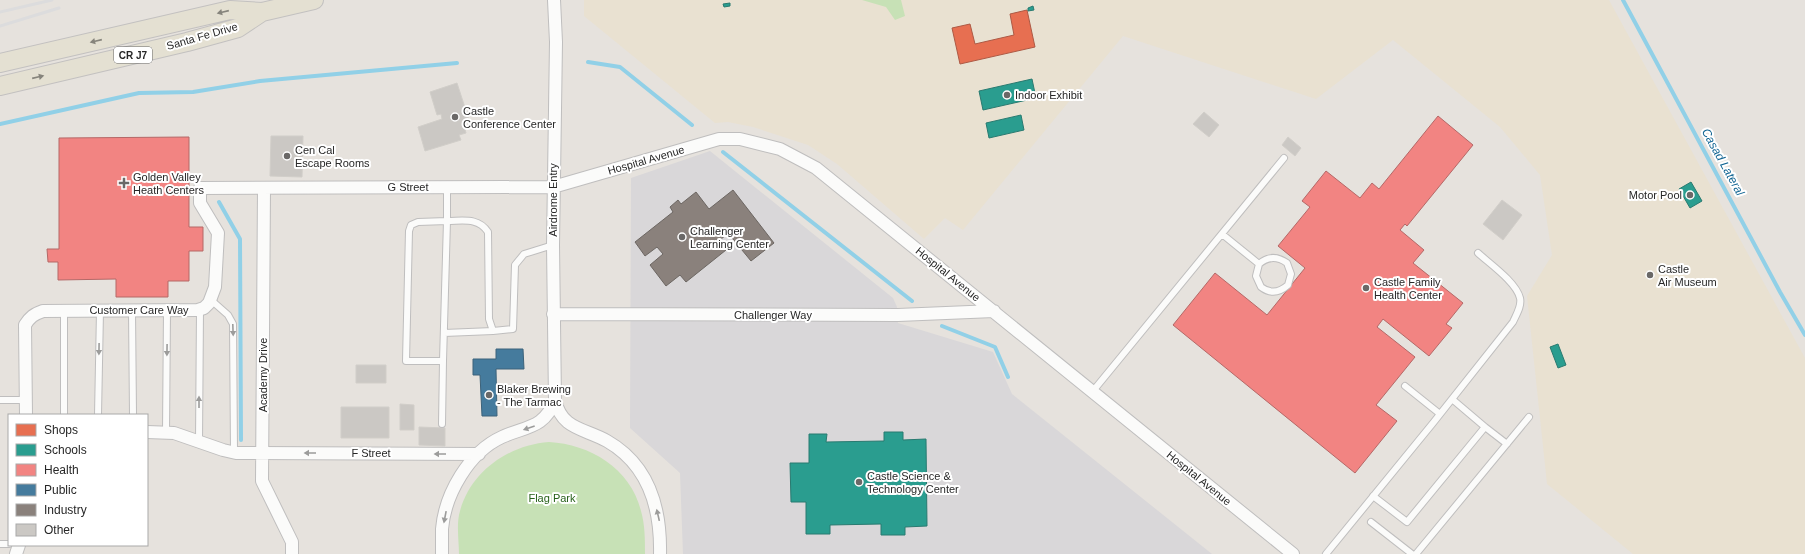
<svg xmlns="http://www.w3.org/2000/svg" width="1805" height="554" viewBox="0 0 1805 554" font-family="Arial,sans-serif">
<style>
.industrial{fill:#d9d7d9}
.education{fill:#e9e1d1}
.green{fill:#c7e1b6}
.shops{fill:#e76f51;stroke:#ad5944}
.schools{fill:#2a9d8f;stroke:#297a70}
.health{fill:#f28482;stroke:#b56867}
.public{fill:#457b9d;stroke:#3c627a}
.industry{fill:#8a817c;stroke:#6c6662}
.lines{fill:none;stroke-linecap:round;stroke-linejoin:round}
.stream{stroke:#91d0e7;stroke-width:4}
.building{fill:#cbc8c4;stroke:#d1cec9}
.service-casing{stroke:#bfbebe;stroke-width:8}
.minor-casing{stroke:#bfbebe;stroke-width:14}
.primary-casing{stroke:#c3c1c0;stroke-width:20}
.service{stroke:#fbfbfa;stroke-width:6}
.minor{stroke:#fbfbfa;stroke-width:12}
.primary{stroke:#e4e0d2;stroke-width:18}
.rail{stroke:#dcdcdd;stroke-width:3}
.oneway{fill:#86847c}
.oneway2{fill:#9c9c9b}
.poi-dot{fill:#6a6867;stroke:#fff;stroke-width:1.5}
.labels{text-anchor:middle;stroke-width:4;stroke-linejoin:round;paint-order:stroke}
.shield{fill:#fff;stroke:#686868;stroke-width:1}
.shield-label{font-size:10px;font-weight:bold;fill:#272727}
.street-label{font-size:11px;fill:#272727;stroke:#fff}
.poi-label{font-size:11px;fill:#272727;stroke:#fff;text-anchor:start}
.park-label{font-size:11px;fill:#28611b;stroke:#fff}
.water-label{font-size:12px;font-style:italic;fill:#106492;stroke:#fff}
</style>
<rect width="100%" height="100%" fill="#e6e2dd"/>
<!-- industrial -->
<path class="industrial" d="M710,151L893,298L897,307L898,323L993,352L1012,394L1212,554H683L680,473L630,428L631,178Z"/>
<!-- education -->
<path class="education" d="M584,0H1609L1805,358V554H1633L1547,484L1527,296L1552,255L1540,175L1500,127L1393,40L1316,99L1123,36L963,230L945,218L924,239L837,164L808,145L753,127L728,122L715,123L584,16Z"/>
<!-- green -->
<path class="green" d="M862,0H901L905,16L895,20L886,7Z
M549,442C590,444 631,469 641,511C645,525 645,539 645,554H459C459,541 456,524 460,511C471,471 509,445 549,442Z"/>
<!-- shops -->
<path class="shops" d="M1027,10L1035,47L960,64L952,28L970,24L975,44L1014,35L1010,14Z"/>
<!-- schools -->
<path class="schools" d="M730,3V6L724,7L723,4Z
M1033,6L1034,10L1028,11V8Z
M1032,79L1036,98L983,110L979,91Z
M1021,115L1024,130L989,138L986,123Z
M1691,182L1702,201L1690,208L1679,189Z
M1558,344L1566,365L1558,368L1550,347Z
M884,432H903V440L926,439L927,526L905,527V535H881V524L830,525V534H806V502H791L790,463H809V434H827L826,442L884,441Z"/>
<!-- health -->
<path class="health" d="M1438,116L1473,145L1407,226L1405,224L1400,230L1424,250L1413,263L1463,303L1446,324L1452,328L1429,356L1383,319L1377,327L1415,357L1376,405L1397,421L1355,473L1173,325L1215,273L1267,315L1305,268L1278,246L1310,207L1302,201L1326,171L1360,198L1372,183L1379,189Z
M189,137V227H203V251H189V281H168V297H116V279L58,280V262H48L47,249H59V138Z"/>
<!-- public -->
<path class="public" d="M496,349H523L524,369H496L497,416H482L480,375H473V359H496Z"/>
<!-- industry -->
<path class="industry" d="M733,190L774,243L751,261L728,233L719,241L726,250L686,282L680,275L666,286L650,265L663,254L657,247L645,256L635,242L673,212L670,207L678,200L681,204L696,192L709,209Z"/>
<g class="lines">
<!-- stream -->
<path class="stream" d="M1623,0L1780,292L1805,335
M588,62L620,67L692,125
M0,124L139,93L193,92L260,81L457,63
M723,152L912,301
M219,202L240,239L241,440
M942,326L995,347L1008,377"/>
</g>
<!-- building -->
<path class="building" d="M457,83L469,120L463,122L466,133L459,135L461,140L425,151L418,127L442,119L441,114L437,115L430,92Z
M1204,112L1219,125L1209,137L1193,124Z
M271,136H303L302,177L270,176Z
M1288,137L1301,148L1295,156L1282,145Z
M1502,200L1522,215L1503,240L1483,224Z
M356,365H386V383H356Z
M400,404L414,405V430H400Z
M341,407H389V438H341Z
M419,427L445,428V446L419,445Z"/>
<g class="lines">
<!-- service casing -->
<g class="service-casing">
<path id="service" d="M1222,234L1259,264L1256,276L1261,287C1270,294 1279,293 1288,285L1291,274L1287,263C1277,256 1268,256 1259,264
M211,300L228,315L233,324L234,452
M132,311L133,415
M444,333L493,331
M443,361L447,221C463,221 478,217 488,232L489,319L493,331L513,329L515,265L524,254L553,245
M1405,386L1440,414
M1093,391L1284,158
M0,400H26
M64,415V311
M98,415L100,311
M442,424L443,361H406L409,231L411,225L418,222L447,221V187
M1485,427L1507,444
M166,432L167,311
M199,441L200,310
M1373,496L1407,522L1485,427L1452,399
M1371,522L1412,554
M0,544H9
M1326,554L1433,423L1513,322C1516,315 1522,306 1520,298C1516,282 1490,264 1478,253
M1416,554L1529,417"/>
</g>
<!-- minor casing -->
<g class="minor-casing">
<path id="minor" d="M554,0L556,42L553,245L555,400C562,430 584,428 607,441C649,465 661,509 660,554
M264,188L262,481L292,542V554
M553,314L898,315L994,311
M26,415L25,325C30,317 34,314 43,311L198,310L204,308L209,303L215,287L218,233L200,203V188L553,187L719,139H740L780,149L816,168L1293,554
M147,432L174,433L223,450L236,453L479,454
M16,554L19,545
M442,554C442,546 442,537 442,529C445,494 469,452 502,437C526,426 544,429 555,400"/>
</g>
<!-- primary casing -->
<g class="primary-casing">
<path id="primary" d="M0,63L230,10L262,12L314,0
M0,86L187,42L238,28L262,12"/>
</g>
<!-- service -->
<use href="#service" class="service"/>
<!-- minor -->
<use href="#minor" class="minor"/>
<!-- primary -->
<use href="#primary" class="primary"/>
<!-- rail -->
<path class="rail" d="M0,12L52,0
M0,26L59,8"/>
</g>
<!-- one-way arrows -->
<defs><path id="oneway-solid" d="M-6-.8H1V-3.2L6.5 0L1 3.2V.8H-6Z"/></defs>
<g class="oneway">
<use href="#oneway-solid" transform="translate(223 12) rotate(167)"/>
<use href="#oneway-solid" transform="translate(96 41) rotate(167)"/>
<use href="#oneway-solid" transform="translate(38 77) rotate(-13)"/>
</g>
<g class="oneway2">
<use href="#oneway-solid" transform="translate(233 330) rotate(88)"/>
<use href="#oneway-solid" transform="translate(99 349) rotate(91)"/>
<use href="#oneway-solid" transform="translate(167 350) rotate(91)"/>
<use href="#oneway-solid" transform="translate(199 402) rotate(-90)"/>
<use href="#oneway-solid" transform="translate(529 428) rotate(161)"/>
<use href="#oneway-solid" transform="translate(310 453) rotate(-180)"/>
<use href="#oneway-solid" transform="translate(440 454) rotate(-180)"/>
<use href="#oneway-solid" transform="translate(658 515) rotate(-103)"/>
<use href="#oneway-solid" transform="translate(445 517) rotate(101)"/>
</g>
<!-- markers -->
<g class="poi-dot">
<circle cx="1007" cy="95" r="4"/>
<circle cx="455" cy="117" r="4"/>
<circle cx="287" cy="156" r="4"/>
<path d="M122 177h4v4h4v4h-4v4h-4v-4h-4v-4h4z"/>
<circle cx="1690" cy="195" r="4"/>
<circle cx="682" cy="237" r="4"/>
<circle cx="1650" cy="275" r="4"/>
<circle cx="1366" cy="288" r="4"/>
<circle cx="489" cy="395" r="4"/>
<circle cx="859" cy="482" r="4"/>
</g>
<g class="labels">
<!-- shield labels -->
<rect class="shield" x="114" y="47" width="38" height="16" rx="3"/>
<g class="shield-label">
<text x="133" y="59">CR J7</text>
</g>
<!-- street labels -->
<g class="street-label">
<text transform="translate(202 36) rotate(-16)" y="4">Santa Fe Drive</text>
<text transform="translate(646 160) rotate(-16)" y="4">Hospital Avenue</text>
<text x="408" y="191">G Street</text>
<text transform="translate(553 200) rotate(-90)" y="4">Airdrome Entry</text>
<text transform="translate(948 274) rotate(39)" y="4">Hospital Avenue</text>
<text x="139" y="314">Customer Care Way</text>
<text x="773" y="319">Challenger Way</text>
<text transform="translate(263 375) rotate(-90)" y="4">Academy Drive</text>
<text x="371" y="457">F Street</text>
<text transform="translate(1199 478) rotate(39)" y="4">Hospital Avenue</text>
</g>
<!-- poi labels -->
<g class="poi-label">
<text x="1015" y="99">Indoor Exhibit</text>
<text x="463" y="115">Castle<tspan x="463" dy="13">Conference Center</tspan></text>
<text x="295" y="154">Cen Cal<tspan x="295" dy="13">Escape Rooms</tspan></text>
<text x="133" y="181">Golden Valley<tspan x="133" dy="13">Heath Centers</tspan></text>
<text x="1682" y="199" text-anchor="end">Motor Pool</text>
<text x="690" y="235">Challenger<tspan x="690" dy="13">Learning Center</tspan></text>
<text x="1658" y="273">Castle<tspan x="1658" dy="13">Air Museum</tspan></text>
<text x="1374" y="286">Castle Family<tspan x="1374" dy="13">Health Center</tspan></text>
<text x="497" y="393">Blaker Brewing<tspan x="497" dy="13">- The Tarmac</tspan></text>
<text x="867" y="480">Castle Science &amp;<tspan x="867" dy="13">Technology Center</tspan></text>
</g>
<!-- park labels -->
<g class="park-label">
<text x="552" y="502">Flag Park</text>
</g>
<!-- water labels -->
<g class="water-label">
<text transform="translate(1723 162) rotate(61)" y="4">Casad Lateral</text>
</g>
</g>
<!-- legend -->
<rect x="8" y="414" width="140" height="132" fill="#ffffff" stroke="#a9a9a9"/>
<rect x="16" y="424" width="20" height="12" fill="#e76f51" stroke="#a9a9a9"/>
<text x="44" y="434" font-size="12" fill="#272727">Shops</text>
<rect x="16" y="444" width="20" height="12" fill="#2a9d8f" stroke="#a9a9a9"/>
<text x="44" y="454" font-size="12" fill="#272727">Schools</text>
<rect x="16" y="464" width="20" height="12" fill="#f28482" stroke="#a9a9a9"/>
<text x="44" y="474" font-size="12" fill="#272727">Health</text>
<rect x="16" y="484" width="20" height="12" fill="#457b9d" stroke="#a9a9a9"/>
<text x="44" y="494" font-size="12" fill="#272727">Public</text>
<rect x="16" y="504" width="20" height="12" fill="#8a817c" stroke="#a9a9a9"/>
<text x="44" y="514" font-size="12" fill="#272727">Industry</text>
<rect x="16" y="524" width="20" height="12" fill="#cbc8c4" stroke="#a9a9a9"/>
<text x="44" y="534" font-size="12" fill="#272727">Other</text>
</svg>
